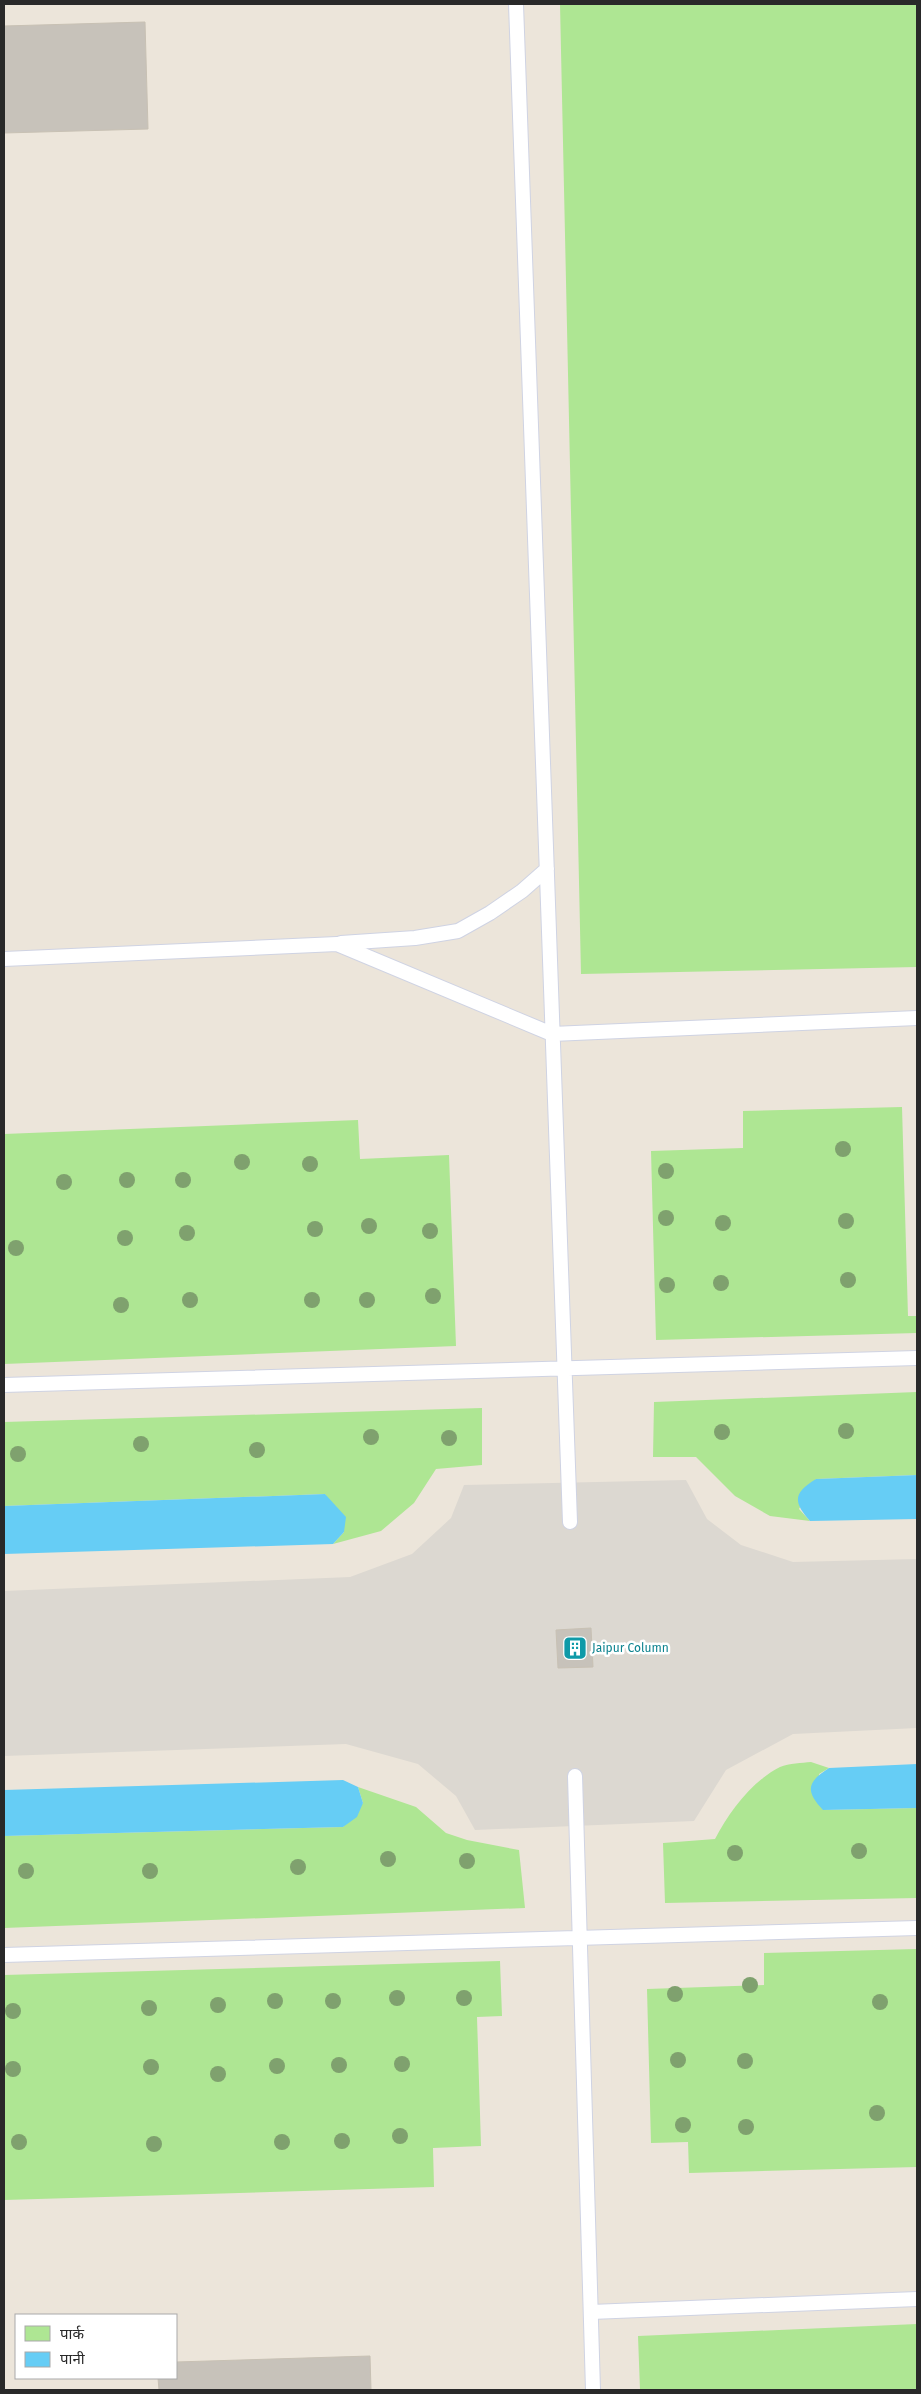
<svg xmlns="http://www.w3.org/2000/svg" width="921" height="2394" viewBox="0 0 921 2394" font-family="'Fira Sans','Noto Sans Devanagari',sans-serif">
<style>
.green{fill:#aee693}
.plaza{fill:#dcd8d1}
.water{fill:#66cdf5}
.building{fill:#c7c2ba;stroke:#c8c1b4}
.lines{fill:none;stroke-linecap:round;stroke-linejoin:round}
.service-casing{stroke:#cfd3e3;stroke-width:16}
.service{stroke:#fff;stroke-width:14}
.tree{fill:#7fa16e}
.labels{text-anchor:middle;stroke-width:5;stroke-linejoin:round;paint-order:stroke}
.culture-label{font-size:12px;fill:#0d838f;stroke:#fff;text-anchor:start}
</style>
<rect width="100%" height="100%" fill="#ece5da"/>
<!-- green -->
<path class="green" d="M560,4H917V967L581,974Z
M902,1107L908,1316H917V1333L656,1340L651,1151L743,1148V1111Z
M358,1120L360,1159L449,1155L456,1346L4,1364V1134Z
M917,1392V1475L816,1479L799,1509L810,1521L770,1516L735,1496L696,1457H653L654,1402Z
M482,1408V1465L436,1469L414,1503L381,1531L333,1544L344,1532L325,1494L4,1506V1422Z
M811,1762L829,1768L819,1774L823,1810L917,1808V1898L665,1903L663,1843L715,1839C729,1812 752,1781 780,1767C789,1763 802,1763 811,1762Z
M358,1787L416,1807L446,1833L467,1840L519,1850L525,1908L4,1928V1836L343,1827L363,1803Z
M917,1949V2167L689,2173L688,2142L651,2143L647,1989L764,1985V1953Z
M500,1961L502,2016L477,2017L481,2146L433,2148L434,2187L4,2200V1975Z
M917,2324V2390H640L638,2336Z"/>
<!-- plaza -->
<path class="plaza" d="M686,1480L707,1519L741,1545L793,1562L917,1559V1728L793,1734L726,1770L694,1821L475,1830L456,1796L418,1764L346,1744L4,1756V1591L350,1577L412,1554L451,1518L464,1485Z"/>
<!-- water -->
<path class="water" d="M917,1475V1519L810,1521C793,1502 793,1493 816,1479Z
M325,1494L346,1517L344,1532L333,1544L4,1554V1506Z
M917,1764V1808L823,1810C805,1791 807,1782 829,1768Z
M343,1780L358,1787L363,1803L357,1817L343,1827L4,1836V1790Z"/>
<!-- building -->
<path class="building" d="M145,22L148,129L4,133V26Z
M591,1628L593,1667L558,1668L556,1630Z
M370,2356L371,2390H159L158,2378H176V2362Z"/>
<g class="lines">
<!-- service casing -->
<g class="service-casing">
<path id="service" d="M516,4L570,1522
M341,943L415,938L458,931L490,913L522,891L547,869
M4,959L337,944L552,1034L917,1018
M4,1385L917,1358
M575,1776L593,2390
M4,1955L917,1928
M591,2312L917,2299"/>
</g>
<!-- service -->
<use href="#service" class="service"/>
</g>
<!-- trees -->
<g class="tree">
<circle cx="843" cy="1149" r="8"/>
<circle cx="242" cy="1162" r="8"/>
<circle cx="310" cy="1164" r="8"/>
<circle cx="666" cy="1171" r="8"/>
<circle cx="127" cy="1180" r="8"/>
<circle cx="183" cy="1180" r="8"/>
<circle cx="64" cy="1182" r="8"/>
<circle cx="666" cy="1218" r="8"/>
<circle cx="846" cy="1221" r="8"/>
<circle cx="723" cy="1223" r="8"/>
<circle cx="369" cy="1226" r="8"/>
<circle cx="315" cy="1229" r="8"/>
<circle cx="430" cy="1231" r="8"/>
<circle cx="187" cy="1233" r="8"/>
<circle cx="125" cy="1238" r="8"/>
<circle cx="16" cy="1248" r="8"/>
<circle cx="848" cy="1280" r="8"/>
<circle cx="721" cy="1283" r="8"/>
<circle cx="667" cy="1285" r="8"/>
<circle cx="433" cy="1296" r="8"/>
<circle cx="190" cy="1300" r="8"/>
<circle cx="312" cy="1300" r="8"/>
<circle cx="367" cy="1300" r="8"/>
<circle cx="121" cy="1305" r="8"/>
<circle cx="846" cy="1431" r="8"/>
<circle cx="722" cy="1432" r="8"/>
<circle cx="371" cy="1437" r="8"/>
<circle cx="449" cy="1438" r="8"/>
<circle cx="141" cy="1444" r="8"/>
<circle cx="257" cy="1450" r="8"/>
<circle cx="18" cy="1454" r="8"/>
<circle cx="859" cy="1851" r="8"/>
<circle cx="735" cy="1853" r="8"/>
<circle cx="388" cy="1859" r="8"/>
<circle cx="467" cy="1861" r="8"/>
<circle cx="298" cy="1867" r="8"/>
<circle cx="26" cy="1871" r="8"/>
<circle cx="150" cy="1871" r="8"/>
<circle cx="750" cy="1985" r="8"/>
<circle cx="675" cy="1994" r="8"/>
<circle cx="397" cy="1998" r="8"/>
<circle cx="464" cy="1998" r="8"/>
<circle cx="275" cy="2001" r="8"/>
<circle cx="333" cy="2001" r="8"/>
<circle cx="880" cy="2002" r="8"/>
<circle cx="218" cy="2005" r="8"/>
<circle cx="149" cy="2008" r="8"/>
<circle cx="13" cy="2011" r="8"/>
<circle cx="678" cy="2060" r="8"/>
<circle cx="745" cy="2061" r="8"/>
<circle cx="402" cy="2064" r="8"/>
<circle cx="339" cy="2065" r="8"/>
<circle cx="277" cy="2066" r="8"/>
<circle cx="151" cy="2067" r="8"/>
<circle cx="13" cy="2069" r="8"/>
<circle cx="218" cy="2074" r="8"/>
<circle cx="877" cy="2113" r="8"/>
<circle cx="683" cy="2125" r="8"/>
<circle cx="746" cy="2127" r="8"/>
<circle cx="400" cy="2136" r="8"/>
<circle cx="342" cy="2141" r="8"/>
<circle cx="19" cy="2142" r="8"/>
<circle cx="282" cy="2142" r="8"/>
<circle cx="154" cy="2144" r="8"/>
</g>
<!-- icons -->
<defs>
<g id="building-square" transform="scale(1.25)"><rect x="-9" y="-9" width="18" height="18" rx="4" fill="#0f9aa8" stroke="#fff"/><path d="M-4-6H4V6H1V3H-1V6H-4ZM-2.5-4.3h1.7v1.8h-1.7ZM.8-4.3h1.7v1.8H.8ZM-2.5-1h1.7V.8h-1.7ZM.8-1h1.7V.8H.8Z" fill="#fff"/></g>
</defs>
<g fill-rule="evenodd">
<use href="#building-square" x="575" y="1648"/>
</g>
<g class="labels">
<!-- culture labels -->
<g class="culture-label">
<text x="592" y="1652">Jaipur Column</text>
</g>
</g>
<!-- border -->
<rect width="921" height="2394" fill="none" stroke="#292929" stroke-width="10"/>
<!-- legend -->
<rect x="15" y="2314" width="162" height="65" fill="#ffffff" stroke="#a9a9a9"/>
<rect x="25" y="2326" width="25" height="15" fill="#aee693" stroke="#a9a9a9"/>
<text x="60" y="2339" font-size="15" fill="#292929">पार्क</text>
<rect x="25" y="2352" width="25" height="15" fill="#66cdf5" stroke="#a9a9a9"/>
<text x="60" y="2364" font-size="15" fill="#292929">पानी</text>
</svg>
